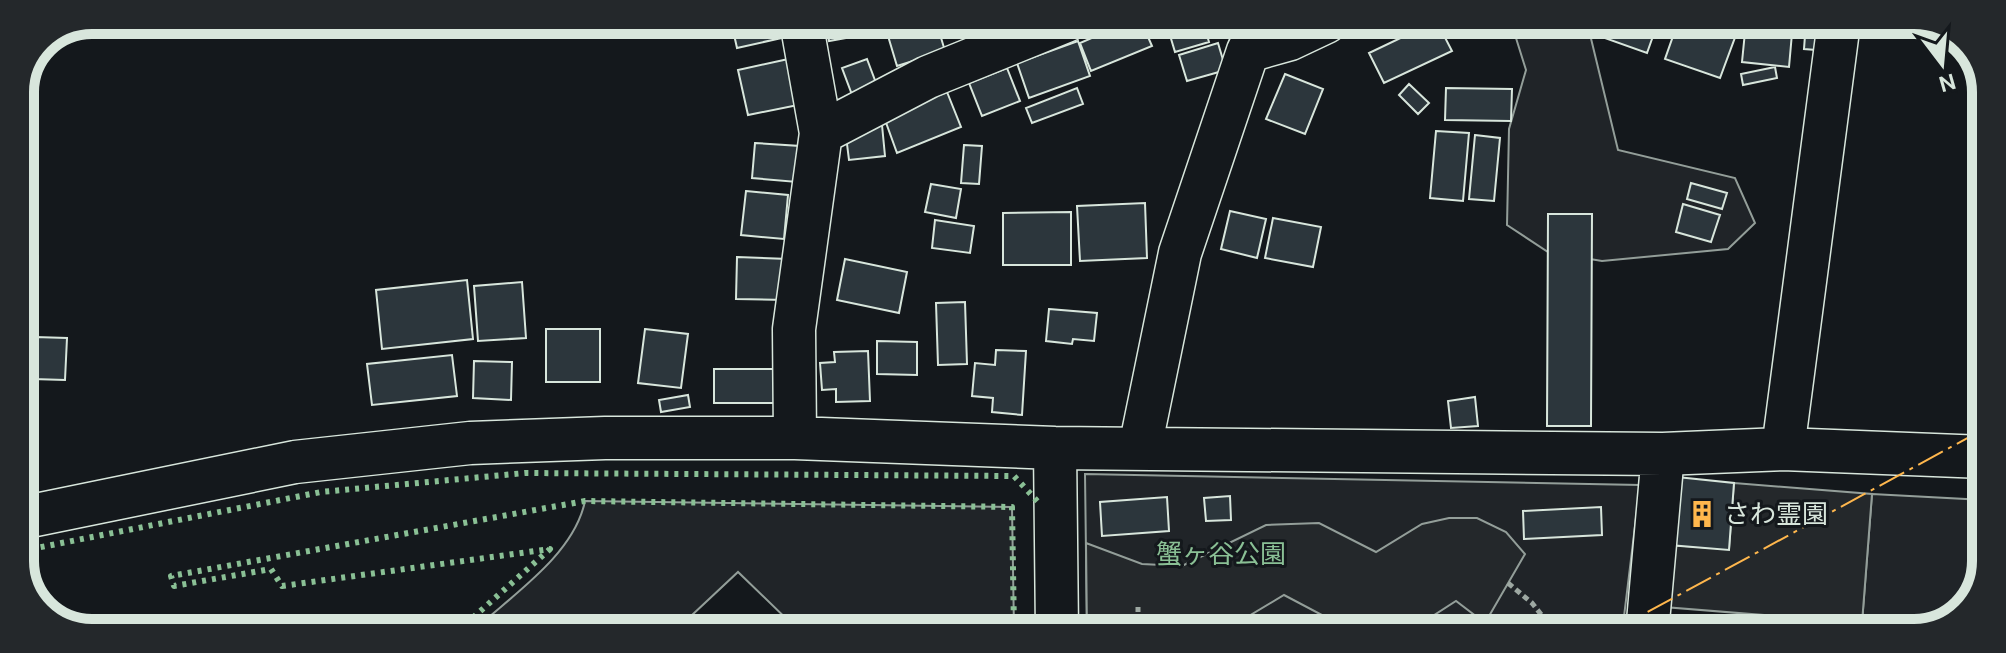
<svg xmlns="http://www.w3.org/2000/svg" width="2006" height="653" viewBox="0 0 2006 653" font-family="'DM Sans','Noto Sans JP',sans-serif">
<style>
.green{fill:#202428;stroke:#939e99;stroke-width:2}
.parking{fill:#24282b;stroke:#939e99;stroke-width:2}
.building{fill:#2c363c;stroke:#d8e6dc;stroke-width:2}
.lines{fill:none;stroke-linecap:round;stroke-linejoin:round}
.minor-casing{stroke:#d8e6dc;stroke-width:45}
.path{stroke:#9da8a2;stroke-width:5;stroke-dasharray:6 4;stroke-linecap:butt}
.minor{stroke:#14181c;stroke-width:42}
.hedge{stroke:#8ac095;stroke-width:6;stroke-dasharray:4 6;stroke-linecap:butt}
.power{stroke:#ffb74d;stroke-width:2;stroke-dasharray:28 6 4 6;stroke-linecap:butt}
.labels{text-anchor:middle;stroke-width:6;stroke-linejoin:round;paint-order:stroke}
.poi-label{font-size:26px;fill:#d8e6dc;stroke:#14181c;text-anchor:start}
.park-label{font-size:26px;fill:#8ac095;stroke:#14181c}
.rim{fill:none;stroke:#d8e6dc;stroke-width:10}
</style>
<rect width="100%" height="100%" fill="#14181c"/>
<!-- green -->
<path class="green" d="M1511,22H1587L1618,150L1735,178L1755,223L1728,249L1602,261L1548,252L1507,225L1509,129L1526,70Z
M1085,474L1640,485L1622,633L1087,632Z
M1872,494L1984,500L1983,580L1957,618L1924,629L1862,623Z
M585,501L1012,507L1014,630L799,631L738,572L675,631H473C512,595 574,555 585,501Z"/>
<!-- parking -->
<path class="parking" d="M1734,483L1872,494L1862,623L1664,607L1669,545L1729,549Z
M1449,518H1477L1506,532L1525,554L1485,623L1456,601L1414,628L1390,632H1354L1284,595L1222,632H1087L1086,543L1142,564L1182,566L1266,525L1319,523L1376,552L1422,524Z"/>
<!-- building -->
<path class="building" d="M731,21H792L795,35L737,48Z
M825,21H861L863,35L829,41Z
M936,21L945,51L897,66L888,36Z
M965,21H1005L1009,36L973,47Z
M1131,21H1141L1152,46L1091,71L1080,43Z
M1166,22H1203L1209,42L1175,52Z
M1388,22H1407L1391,29Z
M1434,22H1437L1452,51L1384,83L1369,53Z
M1604,22H1658L1647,53L1599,36Z
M1678,22H1707L1737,32L1720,78L1665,59Z
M1746,22H1793L1789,67L1742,62Z
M1806,22H1819L1816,50L1804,49Z
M1078,41L1090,76L1029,98L1017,63Z
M1218,43L1226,70L1187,81L1179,55Z
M793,58L803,104L748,115L738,70Z
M867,59L879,91L854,100L842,68Z
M1775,67L1777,78L1743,85L1741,74Z
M1007,68L1020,101L982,116L969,83Z
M1285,74L1323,89L1305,134L1266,119Z
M1409,84L1429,103L1418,114L1399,95Z
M1077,88L1083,104L1032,123L1026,108Z
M1446,88L1512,89L1511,121L1445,120Z
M947,92L961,127L897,153L884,117Z
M882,125L885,156L849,160L845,128Z
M1436,131L1469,133L1463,201L1430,198Z
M1475,135L1500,138L1494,201L1469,199Z
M755,143L800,146L797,182L752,178Z
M964,145L982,146L979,184L961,183Z
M1691,183L1727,193L1722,209L1687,199Z
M931,184L961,189L956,218L925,212Z
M746,191L788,195L784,239L741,235Z
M1145,203L1147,258L1080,261L1077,206Z
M1683,204L1720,215L1711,242L1676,232Z
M1230,211L1266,219L1257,258L1221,249Z
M1071,212V265H1003V213Z
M1548,214H1592L1591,426H1547Z
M1273,218L1321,227L1313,267L1265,258Z
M935,220L974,226L970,253L932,248Z
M737,257L788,259L786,300L736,299Z
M845,259L907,272L899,313L837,300Z
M467,280L473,339L382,349L376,290Z
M522,282L526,338L478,341L474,286Z
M965,302L967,364L938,365L936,303Z
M1049,309L1097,313L1094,341L1073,339L1072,344L1046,341Z
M546,329H600V382H546Z
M645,329L688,334L681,388L638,383Z
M35,337L67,338L65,380L33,379Z
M877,341L917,342V375L877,374Z
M996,350L1026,351L1022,415L992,412L993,398L972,396L975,363L995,365Z
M868,351L870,401L836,402V389L822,390L820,363L835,362L834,352Z
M452,355L457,396L372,405L367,364Z
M474,361L512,362L511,400L473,398Z
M714,369H780V403H714Z
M688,395L690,407L661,412L659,400Z
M1475,397L1478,426L1451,428L1448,401Z
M20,452L35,457L28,480L20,478Z
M1677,477L1734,483L1729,550L1669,545Z
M1230,496L1231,520L1206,521L1204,498Z
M1167,497L1169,531L1102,536L1100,502Z
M1601,507L1602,535L1524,539L1523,511Z"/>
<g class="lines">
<!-- minor casing -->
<g class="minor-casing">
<path id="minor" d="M821,133L928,77L1066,21
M795,438L794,329L821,133L801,21
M1055,448L1057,632
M1140,448L1180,253L1248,51L1290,39L1326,22
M1783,449L1839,22
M21,518L295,462L470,443L605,438H795L1055,448L1663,454L1783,449L1984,457
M1647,633L1663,454"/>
</g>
<!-- path -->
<path class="path" d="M1508,583L1532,603L1555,632
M1138,632V607"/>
<!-- minor -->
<use href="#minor" class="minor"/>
<!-- hedge -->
<path class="hedge" d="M21,551L321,492L525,473L1014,476L1039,503
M458,631L550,549L282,586L271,569L174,586L171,576L585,501L1012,507L1014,630L1017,632"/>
<!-- power -->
<path class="power" d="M1609,633L1984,429"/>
</g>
<!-- icons -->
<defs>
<g id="building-bare" transform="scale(2.16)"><path d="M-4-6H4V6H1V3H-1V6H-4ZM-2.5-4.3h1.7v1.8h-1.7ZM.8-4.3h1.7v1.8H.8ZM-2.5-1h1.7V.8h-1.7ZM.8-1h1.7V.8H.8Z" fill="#ffb74d" stroke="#14181c" stroke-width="2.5" paint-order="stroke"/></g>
</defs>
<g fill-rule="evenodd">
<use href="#building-bare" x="1702" y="514"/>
</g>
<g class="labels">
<!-- poi labels -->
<g class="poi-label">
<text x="1724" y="523">さわ霊園</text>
</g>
<!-- park labels -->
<g class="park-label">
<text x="1221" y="563">蟹ヶ谷公園</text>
</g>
</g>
<!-- crop -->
<path d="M0 0H2006V653H0ZM92 34H1914A58 58 0 0 1 1972 92V561A58 58 0 0 1 1914 619H92A58 58 0 0 1 34 561V92A58 58 0 0 1 92 34Z" fill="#24282b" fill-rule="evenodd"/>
<path class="rim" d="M92 34H1914A58 58 0 0 1 1972 92V561A58 58 0 0 1 1914 619H92A58 58 0 0 1 34 561V92A58 58 0 0 1 92 34Z"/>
<!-- north arrow -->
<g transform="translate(1942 64) rotate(164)" stroke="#14181c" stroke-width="6" paint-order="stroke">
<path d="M0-6L14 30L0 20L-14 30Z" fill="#d8e6dc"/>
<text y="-12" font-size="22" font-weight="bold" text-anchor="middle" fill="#d8e6dc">N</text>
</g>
</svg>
